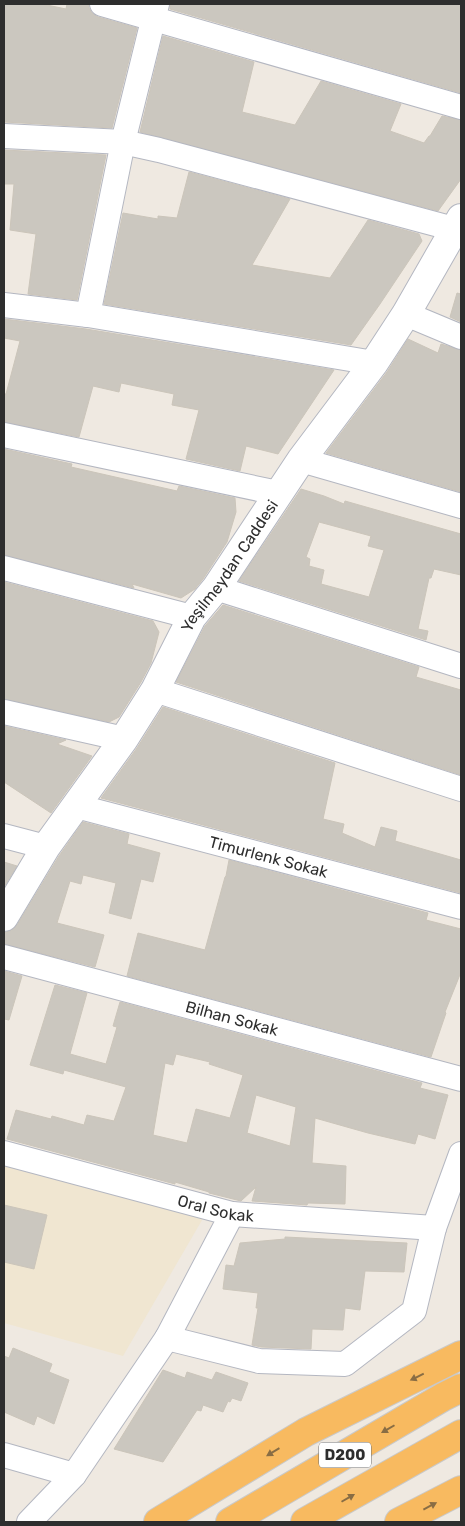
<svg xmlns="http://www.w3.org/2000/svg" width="465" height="1526" viewBox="0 0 465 1526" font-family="Rubik,sans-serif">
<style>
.education{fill:#f0e6d1}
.building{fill:#cbc7bf;stroke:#cbc5ba;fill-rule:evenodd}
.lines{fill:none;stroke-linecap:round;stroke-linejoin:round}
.minor-casing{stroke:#b4b7c1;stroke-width:26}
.tertiary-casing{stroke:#b4b7c1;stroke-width:30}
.trunk-casing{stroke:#c9c9c9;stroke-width:30}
.minor{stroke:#fff;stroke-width:24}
.tertiary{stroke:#fff;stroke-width:28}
.trunk{stroke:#f8ba60;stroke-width:28}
.oneway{fill:#896d44}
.labels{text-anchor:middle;stroke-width:4.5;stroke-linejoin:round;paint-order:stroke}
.shield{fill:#fff;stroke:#6d6d6d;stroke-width:1}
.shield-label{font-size:15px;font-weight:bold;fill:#2e2e2e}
.street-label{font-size:16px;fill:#2e2e2e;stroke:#fff}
</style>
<rect width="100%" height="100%" fill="#efe9e1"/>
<!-- education -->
<path class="education" d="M4,1164L205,1215L123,1356L4,1323Z"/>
<!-- building -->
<path class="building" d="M4,4H42L66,9L67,4H89V8L92,13L98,17L137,28L112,128L4,122Z
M170,4H461V93L170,9Z
M163,36L254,62L242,112L295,125L321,81L401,104L390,131L424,143L429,136H430L442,116L461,120V179L438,211L140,132Z
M4,150L106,155L77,300L28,294L36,234L10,230L14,184H4Z
M189,172L290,199L252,265L330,278L368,220L419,234L422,241L380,304L351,345L104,304L123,213L158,219V216L177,218Z
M457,293L461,294V322L450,317Z
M4,319L86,329L334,370L278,454L246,446L240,471L186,459L199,410L172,405L174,394L121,383L119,392L93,386L79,437L4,422V394H6L20,341L4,338Z
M408,339L438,353L441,344L461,350V492L326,453L387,372Z
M4,449L72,464L71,467L177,491L179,486L235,498L236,512L227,542L203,579L195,589L181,598L132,584L134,588L4,555Z
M301,489L324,496L344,504L345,501L461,534V575L434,569L431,578H429L418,629L428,631L426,640L239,581ZM319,522L371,536L368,546L384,550L369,597L321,584L324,570L309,566L310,559L306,557Z
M4,582L153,621L159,632L151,663L141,682L119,717L109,722L4,699Z
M223,605L419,667L416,677L461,690V775L176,682L205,626Z
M163,707L335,763L323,819L344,824L342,833L375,847L381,827L397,831L395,841L461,860V893L101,798L137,748Z
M4,726L66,740L57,744L92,756L51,813L4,782Z
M83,822L129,834L127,844L160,853L153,882L141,879L131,919L109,913L116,883L83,875L81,884L70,881L57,923L104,935L95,967L4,944V933L12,930L17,925L59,856Z
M229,860L428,913L426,920L461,929V972L445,1012L446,1013L431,1057L127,976L138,933L205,950L225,877L226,876Z
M4,862L17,866L4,887Z
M4,971L22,976L9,1020L4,1019Z
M55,985L87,993L70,1054L106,1064L117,1027L113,1026L120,1002L422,1083L420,1088L448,1095L435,1139L418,1134L415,1144L368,1133L315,1118L312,1163L346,1166L345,1204L308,1203L307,1205L252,1201L256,1187L241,1201L209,1193V1192L175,1182V1184L7,1139L16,1110L51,1119L52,1116L84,1125L87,1115L114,1121L126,1087L64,1070L63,1074L30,1065ZM176,1054L210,1062L209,1064L243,1075L230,1118L196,1109L187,1143L153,1135L165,1063L173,1065ZM256,1095L296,1107L290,1146L247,1133Z
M4,1205L47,1215L34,1269L4,1262Z
M285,1237L407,1243L404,1272L365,1271L360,1310L345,1308L343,1330L312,1329L311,1349L261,1347L252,1345L258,1308H256L258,1293L223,1289L226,1265L234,1266L240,1243L285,1239Z
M13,1348L52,1364L49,1372L69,1380L54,1424L37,1416L34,1425L4,1412V1356L9,1358Z
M163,1370L185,1378L187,1372L212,1380L216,1372L248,1383L241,1401L232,1398L230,1402L228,1401L223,1412L203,1405L201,1411L197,1410L163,1462L114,1449Z"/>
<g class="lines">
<!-- minor casing -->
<g class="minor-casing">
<g id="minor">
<path d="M102,4L461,107"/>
<path d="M4,136L123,142L159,150L454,229"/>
<path d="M4,305L88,315L374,363"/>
<path d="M406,314L461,337"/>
<path d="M88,315L123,142L157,4"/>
<path d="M4,435L278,493"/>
<path d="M301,460L461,506"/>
<path d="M4,568L192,617"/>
<path d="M216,588L461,666"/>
<path d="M155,690L461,789"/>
<path d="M4,712L124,739"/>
<path id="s1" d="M76,806L461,907"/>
<path d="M4,836L46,847"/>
<path id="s2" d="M4,957L461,1079"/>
<path id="s3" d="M4,1153L232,1214L434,1228"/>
<path d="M167,1338L259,1361L345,1364L414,1311L434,1228L461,1154"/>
<path d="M4,1455L74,1475"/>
<path d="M29,1522L74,1475L167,1338L232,1214"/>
</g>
</g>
<!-- tertiary casing -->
<g class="tertiary-casing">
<g id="tertiary">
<path id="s4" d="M4,917L46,847L124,739L155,690L192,617L216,588L301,460L374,363L406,314L461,218"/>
</g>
</g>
<!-- trunk casing -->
<g class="trunk-casing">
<path id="trunk" d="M158,1522L306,1432L461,1355
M230,1522L443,1397L461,1388
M305,1522L461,1434
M399,1522L461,1490"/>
</g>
<!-- minor -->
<use href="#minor" class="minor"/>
<!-- tertiary -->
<use href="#tertiary" class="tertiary"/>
<!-- trunk -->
<use href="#trunk" class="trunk"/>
</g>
<!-- one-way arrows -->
<defs><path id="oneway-solid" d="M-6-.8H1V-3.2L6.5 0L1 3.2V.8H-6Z" transform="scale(1.25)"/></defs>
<g class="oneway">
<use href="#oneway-solid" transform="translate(417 1377) rotate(154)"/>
<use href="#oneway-solid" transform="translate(388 1429) rotate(150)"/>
<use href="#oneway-solid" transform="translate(273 1452) rotate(149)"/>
<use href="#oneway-solid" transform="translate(348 1498) rotate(-30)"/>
<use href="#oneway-solid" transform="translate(430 1506) rotate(-28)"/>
</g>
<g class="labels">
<!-- shield labels -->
<rect class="shield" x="319" y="1442.5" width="52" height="25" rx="4"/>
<g class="shield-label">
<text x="345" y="1460">D200</text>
</g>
<!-- street labels -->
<g class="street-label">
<text dy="6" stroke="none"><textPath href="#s4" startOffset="418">Yeşilmeydan Caddesi</textPath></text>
<text dy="6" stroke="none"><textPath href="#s1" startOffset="199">Timurlenk Sokak</textPath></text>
<text dy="6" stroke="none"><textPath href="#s2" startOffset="236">Bilhan Sokak</textPath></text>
<text dy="6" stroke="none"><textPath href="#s3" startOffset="219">Oral Sokak</textPath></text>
</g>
</g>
<!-- border -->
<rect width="465" height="1526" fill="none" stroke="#2e2e2e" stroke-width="10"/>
</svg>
